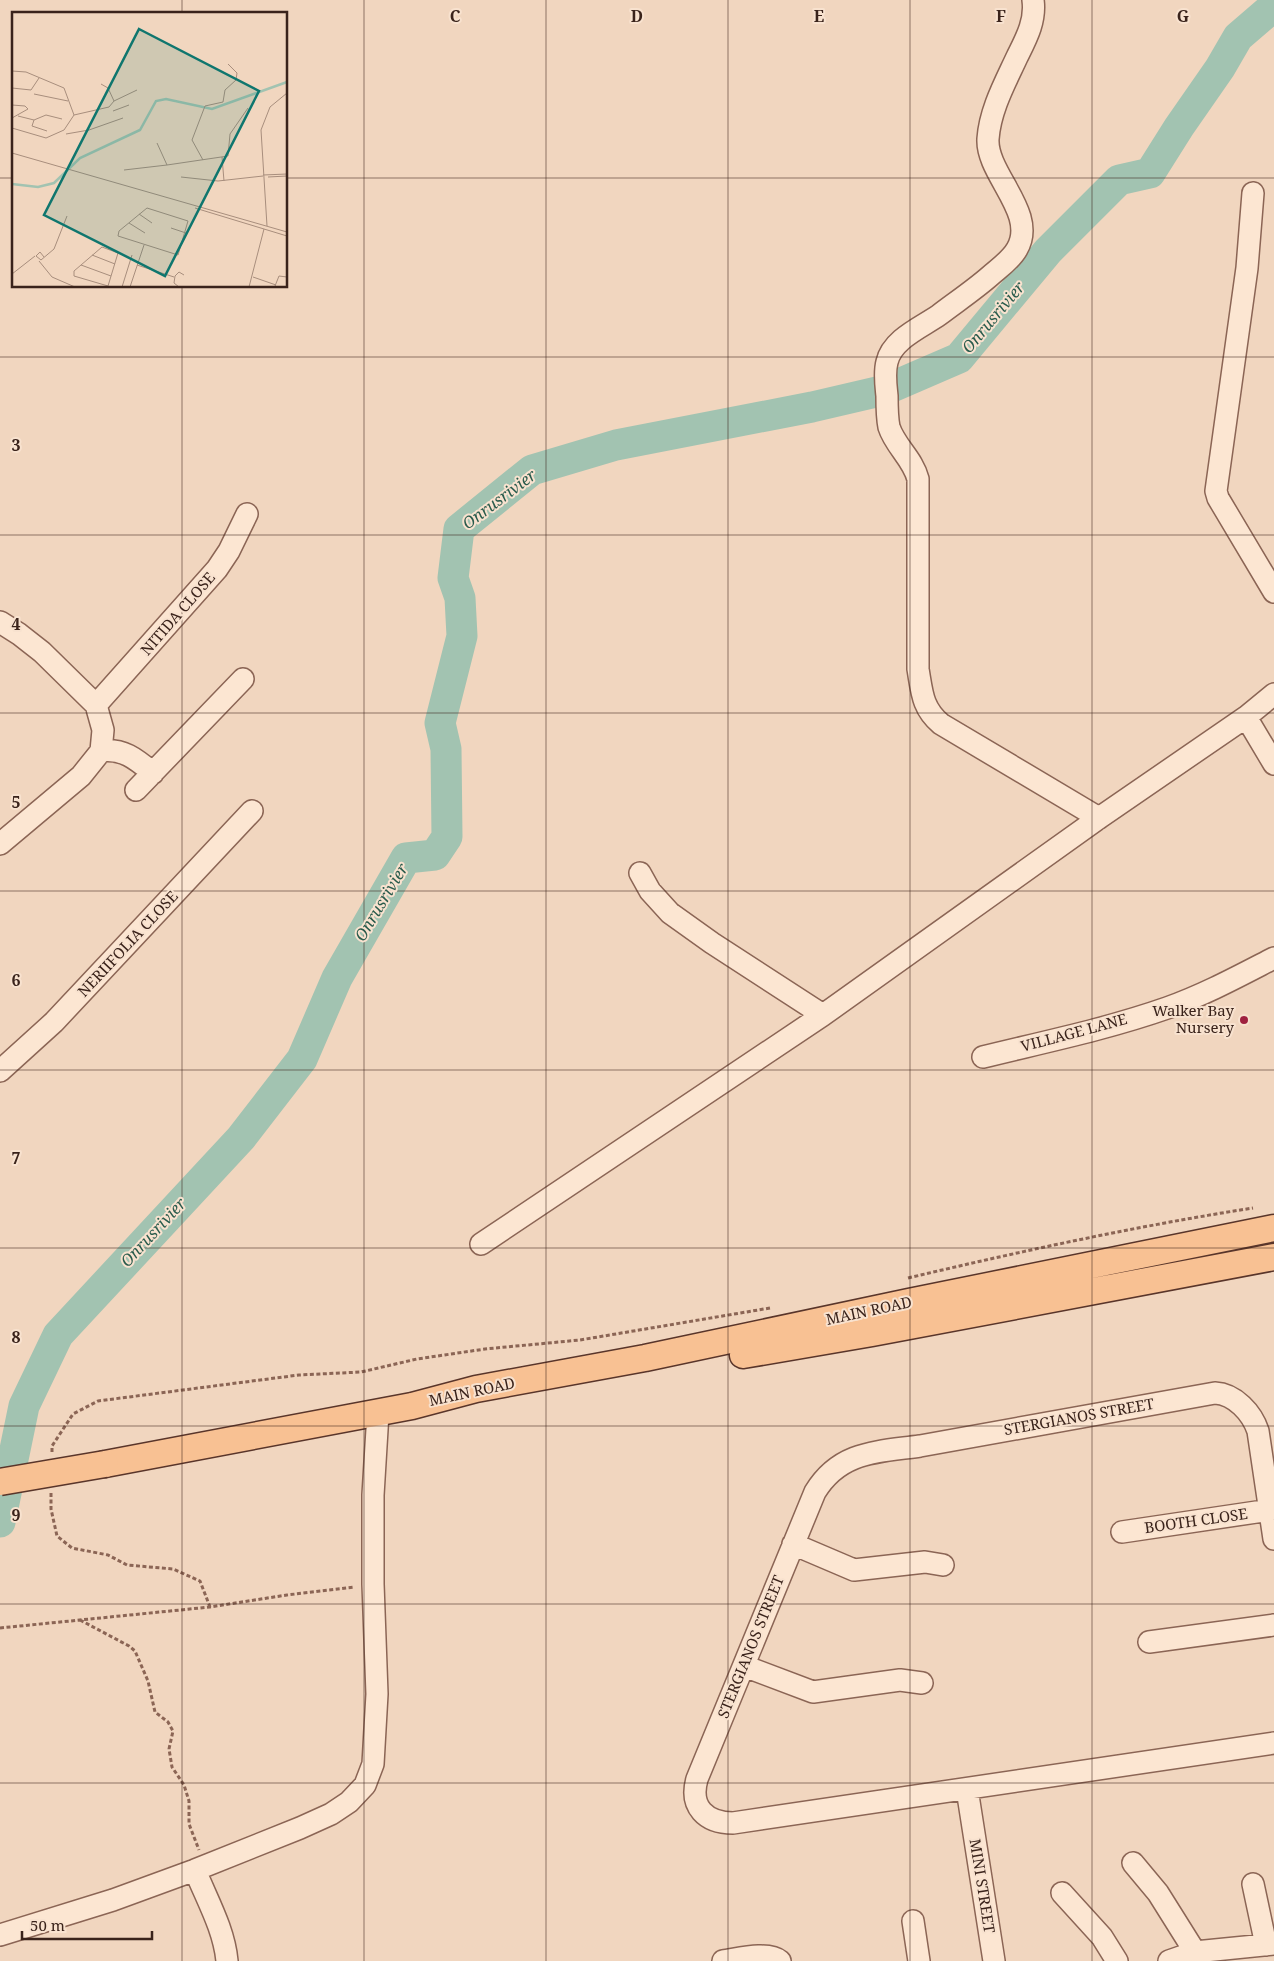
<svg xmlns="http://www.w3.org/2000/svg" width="1274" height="1961" viewBox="0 0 1274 1961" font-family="'Noto Serif',serif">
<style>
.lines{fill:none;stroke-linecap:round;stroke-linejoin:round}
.river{stroke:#a2c3b1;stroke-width:31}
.minor-casing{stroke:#8b6555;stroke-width:24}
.major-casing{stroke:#59352a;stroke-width:29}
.path{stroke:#8b6555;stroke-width:3;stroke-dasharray:4 2.5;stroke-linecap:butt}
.minor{stroke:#fce6d2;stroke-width:21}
.major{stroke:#f8c193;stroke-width:26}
.major-bridge-casing{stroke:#59352a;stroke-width:29;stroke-linecap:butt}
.major-bridge{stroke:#f8c193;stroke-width:26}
.grid{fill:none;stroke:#3a231b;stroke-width:1;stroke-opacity:0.55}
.poi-dot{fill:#9f213f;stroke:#f8e2cf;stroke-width:2}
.labels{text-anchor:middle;stroke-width:4;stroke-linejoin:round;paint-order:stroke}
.street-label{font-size:15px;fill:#3a231b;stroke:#f8e2cf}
.poi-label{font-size:15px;fill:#3a231b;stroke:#f8e2cf;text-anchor:end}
.water-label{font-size:16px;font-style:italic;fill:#295b4c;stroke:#f8e2cf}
.inset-river{fill:none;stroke:#a2c3b1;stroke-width:2.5}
.inset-road{fill:none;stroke:#a88e7d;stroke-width:1}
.view{fill:#0f766e;fill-opacity:0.15;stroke:#0f766e;stroke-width:2.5}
.inset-edge{fill:none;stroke:#3a231b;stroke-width:2.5}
.grid-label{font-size:16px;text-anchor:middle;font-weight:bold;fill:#3a231b;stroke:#f8e2cf;stroke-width:4;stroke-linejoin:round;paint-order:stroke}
</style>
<rect width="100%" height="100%" fill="#f1d6bf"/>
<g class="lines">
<!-- river -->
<path class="river" d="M0,1522L24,1406L58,1335L241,1138L302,1059L337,978L406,858L435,855L447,837L446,749L440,723L462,636L460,598L453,578L459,529L532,470L616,445L812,407L885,390L959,358L1048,251L1119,180L1150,173L1179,127L1220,68L1238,37L1274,6"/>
<!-- minor casing -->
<g class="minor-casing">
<path id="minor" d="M1033,0C1036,21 1026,39 1017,57C1005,83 990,110 988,139C986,174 1038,213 1017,249C1011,260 999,268 990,276C974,290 956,302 939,315C922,327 892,339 887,362C884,373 886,386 887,396C887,406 887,417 889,427C895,446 913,459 918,479V669C922,692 922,708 941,724L1099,818
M1253,193L1247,268L1216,491L1218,498L1274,592
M0,622L19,634L42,652L96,705L103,730L101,751L81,776L0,844
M96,705L217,569L229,551L247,514
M1246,717L1274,764
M101,751C123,748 136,759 153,773
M136,790L243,679
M640,873L650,891L670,913L712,943L823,1015L1099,818L1246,717L1274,694
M983,1057C1044,1042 1107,1029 1167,1008C1204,995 1239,976 1274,958
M0,1071L54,1022L252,811
M481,1244L823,1015
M1122,1532L1270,1510
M1274,1539L1258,1431C1252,1413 1235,1394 1215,1393L920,1446C877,1452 840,1451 815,1492L697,1779C689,1807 706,1823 733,1823L1274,1743
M793,1544L854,1570L925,1562L943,1565
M1149,1642L1274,1625
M744,1666L813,1692L900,1680L922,1683
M967,1789L994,1961
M1133,1863L1158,1893L1195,1952
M195,1870C207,1900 224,1929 227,1961
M1253,1884L1266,1945
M1062,1893L1102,1937L1117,1961
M913,1921L919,1961
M0,1935L113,1900L195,1870L300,1828L331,1814L349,1802L365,1785L373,1764L377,1694L373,1584V1495L378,1413
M723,1961C738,1959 768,1951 780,1961
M1169,1961L1195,1952L1274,1944"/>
</g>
<!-- major casing -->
<g class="major-casing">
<path id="major" d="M743,1355L872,1333L1274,1257
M105,1464L412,1406L476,1389L645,1358L909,1302L1274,1228"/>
</g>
<!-- path -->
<path class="path" d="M908,1278C1022,1251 1137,1226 1253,1208
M52,1452V1446L73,1414L98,1401L299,1375L361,1372L417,1359L485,1349L580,1340L770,1308
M51,1493V1509L57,1536L72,1548L108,1555L127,1565L173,1569L200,1581L210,1607
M80,1620L129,1646L135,1651L148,1681L155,1712L168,1722L173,1731L169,1749L172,1767L184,1785L189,1801V1824L199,1850
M0,1628L210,1607L287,1595L355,1587"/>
<!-- minor -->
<use href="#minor" class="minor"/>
<!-- major -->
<use href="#major" class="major"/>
<!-- major-bridge casing -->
<g class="major-bridge-casing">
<path id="major-bridge" d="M0,1482L105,1464"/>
</g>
<!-- major-bridge -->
<use href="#major-bridge" class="major-bridge"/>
</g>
<!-- grid -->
<path class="grid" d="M182,0V14M364,0V1961M546,0V1961M728,0V1961M910,0V1961M1092,0V1961M0,178H14M286,178H1274M182,286V1961M0,357H1274M0,535H1274M0,713H1274M0,891H1274M0,1070H1274M0,1248H1274M0,1426H1274M0,1604H1274M0,1783H1274"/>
<!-- markers -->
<circle class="poi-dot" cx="1244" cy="1020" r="5"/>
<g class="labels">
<!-- street labels -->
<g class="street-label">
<text transform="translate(178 614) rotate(-49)" y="5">NITIDA CLOSE</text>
<text transform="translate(128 944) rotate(-47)" y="5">NERIIFOLIA CLOSE</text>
<text transform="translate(1074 1033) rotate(-15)" y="5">VILLAGE LANE</text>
<text transform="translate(869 1311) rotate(-12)" y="5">MAIN ROAD</text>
<text transform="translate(472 1392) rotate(-12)" y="5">MAIN ROAD</text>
<text transform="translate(1079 1417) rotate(-10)" y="5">STERGIANOS STREET</text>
<text transform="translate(1196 1521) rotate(-8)" y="5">BOOTH CLOSE</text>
<text transform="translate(751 1647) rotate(-68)" y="5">STERGIANOS STREET</text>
<text transform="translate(982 1886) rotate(81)" y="5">MINI STREET</text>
</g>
<!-- poi labels -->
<g class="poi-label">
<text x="1234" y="1016">Walker Bay<tspan x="1234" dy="17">Nursery</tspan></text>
</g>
<!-- water labels -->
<g class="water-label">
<text transform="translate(993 317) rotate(-50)" y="6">Onrusrivier</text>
<text transform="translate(499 499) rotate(-37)" y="6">Onrusrivier</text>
<text transform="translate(381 902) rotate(-59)" y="6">Onrusrivier</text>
<text transform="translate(153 1232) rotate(-47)" y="6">Onrusrivier</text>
</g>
</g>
<!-- overview -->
<g transform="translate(12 12)">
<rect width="275" height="275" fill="#f1d6bf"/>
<path class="inset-river" d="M0,172L26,175L42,171L68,146L128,118L144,89L154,87L200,97L275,70"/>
<path class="inset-road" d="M0,59L14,60L52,76L62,103M89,72L96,76L102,89M0,76L19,78L27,66M22,82L56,89M102,89L125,78M0,93L13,94L16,97L0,106M101,99L117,93M62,103L97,95L102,89M6,104L22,108L34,103L50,107M22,108L20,114L35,119M0,116L34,126L52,118L62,103M54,122L77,118L111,106M145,131L155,153L216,144L218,122L236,96M0,141L275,220M210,145L212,169M191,148L180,128L193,94L211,90L213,78L224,68L225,61L216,52M112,158L155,153M251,163L275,162M169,165L206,169L251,164M256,165L275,164M135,196L176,209L166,243L106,224L107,219ZM183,196L275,224M127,202L140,211M117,211L133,221M255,214L249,118L258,95L275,81M159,216L174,221M90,235L106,241L96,274L62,264V259ZM80,243L103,252M32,245L28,240L24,244L29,248L42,237L55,204M27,249L40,265L63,275M69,253L99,264M125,253L162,265M0,262L23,244M241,265L264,273M263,274L267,264L275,265M110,275L120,243M118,275L132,233M167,275L162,271L163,264L167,260L172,263M237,275L252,217"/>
<path class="view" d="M127,17L247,79L153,264L32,203Z"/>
<rect width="275" height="275" class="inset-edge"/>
</g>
<g class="grid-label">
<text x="455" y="22">C</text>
<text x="637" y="22">D</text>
<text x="819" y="22">E</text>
<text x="1001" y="22">F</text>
<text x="1183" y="22">G</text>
<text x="16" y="451">3</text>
<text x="16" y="630">4</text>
<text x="16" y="808">5</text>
<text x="16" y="986">6</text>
<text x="16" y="1164">7</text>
<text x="16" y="1343">8</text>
<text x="16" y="1521">9</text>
</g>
<!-- scale -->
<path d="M22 1931v8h130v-8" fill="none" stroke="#3a231b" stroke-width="2.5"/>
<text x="30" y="1931" font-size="15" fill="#3a231b" stroke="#f8e2cf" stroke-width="4" paint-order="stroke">50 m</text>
</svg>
